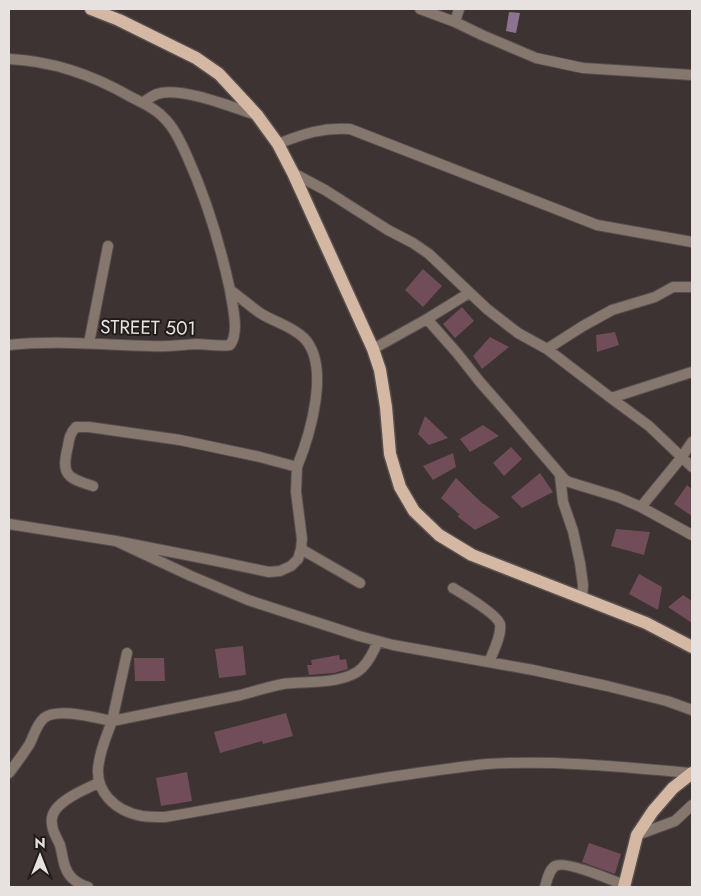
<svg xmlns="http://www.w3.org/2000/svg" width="701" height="896" viewBox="0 0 701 896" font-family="Jost,sans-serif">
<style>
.water{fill:#8d738f}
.building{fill:#714d5a}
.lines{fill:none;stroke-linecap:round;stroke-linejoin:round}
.street-casing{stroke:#574f4e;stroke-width:12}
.primary-casing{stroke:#574f4e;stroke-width:15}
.street{stroke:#85776d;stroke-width:10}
.primary{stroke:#d5b8a3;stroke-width:12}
.labels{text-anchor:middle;stroke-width:4;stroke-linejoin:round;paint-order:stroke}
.street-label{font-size:19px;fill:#e7e1e0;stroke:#201c1b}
</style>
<rect width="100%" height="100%" fill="#3c3332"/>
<!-- water -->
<path class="water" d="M509,12L520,13L516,33L506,31Z"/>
<!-- building -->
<path class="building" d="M423,269L442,286L423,307L405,290Z
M462,307L474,321L455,338L443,324Z
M615,332L619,345L597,352L596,335Z
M490,337L509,347L482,369L473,356Z
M425,416L448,438L429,445L418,434Z
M483,425L499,436L470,452L460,439Z
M511,447L522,459L504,476L493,463Z
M453,453L456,467L433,480L423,466Z
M540,473L553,492L522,508L511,497Z
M456,478L483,504H484L500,517L475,530L457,516L460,515L441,498Z
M687,485L692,489V516L674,504Z
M616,529L650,532L644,555L611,546Z
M639,574L662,587L658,610L629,594Z
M683,595L692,601V623L668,607Z
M243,646L246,675L219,678L215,649Z
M339,655L340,660L346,659L348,669L334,673L309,675L307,665H312L311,660Z
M134,658H164L165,681H135Z
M286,713L293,736L263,744L262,741L220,753L214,732Z
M187,772L192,801L161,806L156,778Z
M589,843L621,854L615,874L582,862Z"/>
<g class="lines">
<!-- street casing -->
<g class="street-casing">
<path id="street" d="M420,9L455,22L482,35L536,58L583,68L692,75
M455,22L459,9
M9,59C53,61 93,75 131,97C142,103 154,107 163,117C174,127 181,143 187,156C206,198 220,244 230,290C240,297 250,306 260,313C274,322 292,326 304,338C331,366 310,435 297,467L260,457L180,440L89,427H76C70,433 69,439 68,446C61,474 66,478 93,486
M143,102C147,100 152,96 157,94C180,86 232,107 256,115
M278,144C302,134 324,127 350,129L597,225L692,242
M293,173L325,190L388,230L413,243L429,254L487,309L518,333L547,349L611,398L649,426L692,467
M427,319L469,293
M89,343L108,246
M9,345C56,340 103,345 150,346C165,347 180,345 196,344C207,344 218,347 230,345C240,332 232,305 230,290
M373,349L427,319L457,353L480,382L509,415L565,480L569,482L618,497L641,507L692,535
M547,349L583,326L612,310L655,297L673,287H692
M611,398L692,372
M560,476L563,502L573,531L580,563L583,585L582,598
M641,507L681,458L692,442
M9,524L116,541L212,560L269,572L280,571L291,566L298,559L301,549L302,539L296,492L297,467
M116,541L191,576L248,600L359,636L393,645L533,670L607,686L667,701L692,710
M301,549L360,583
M453,588C463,594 497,614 500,624C502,635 493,652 489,662
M127,653L112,721L241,695C255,691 268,687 283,684C305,681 345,685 362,668C369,661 374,651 378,641
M9,773C16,764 23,754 29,745C34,736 36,725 44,718C57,707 96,718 112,721C107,735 101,748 99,762C93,791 115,811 142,816C149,817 158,817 165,817C243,804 319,788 397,776C427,772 457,767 487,764C555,760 623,767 691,773
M637,835L675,821L692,805
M88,887C82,885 76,882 72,878C63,869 63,856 60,845C57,838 52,831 52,824C51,819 53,813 56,809C66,797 84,790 98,783
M545,887C547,880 549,870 555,866C565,860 612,880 624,885"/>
</g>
<!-- primary casing -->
<g class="primary-casing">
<path id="primary" d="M91,9L119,20L196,58L219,74L257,115L278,144L293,173L373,349L380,370L386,407L390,454L400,487L414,511L439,535L472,555L646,623L692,647
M624,887L637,835L653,811L673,788L692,773"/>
</g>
<!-- street -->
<use href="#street" class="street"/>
<!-- primary -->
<use href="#primary" class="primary"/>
</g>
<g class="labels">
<!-- street labels -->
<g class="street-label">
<text transform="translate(148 327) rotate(1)" y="7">STREET 501</text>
</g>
</g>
<!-- border -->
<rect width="701" height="896" fill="none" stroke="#e7e1e0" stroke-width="20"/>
<!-- north arrow -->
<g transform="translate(40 856)" stroke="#201c1b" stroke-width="4" paint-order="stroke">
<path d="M0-4L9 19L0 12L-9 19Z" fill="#e7e1e0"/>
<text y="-8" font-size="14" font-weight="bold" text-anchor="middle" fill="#e7e1e0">N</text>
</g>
</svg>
